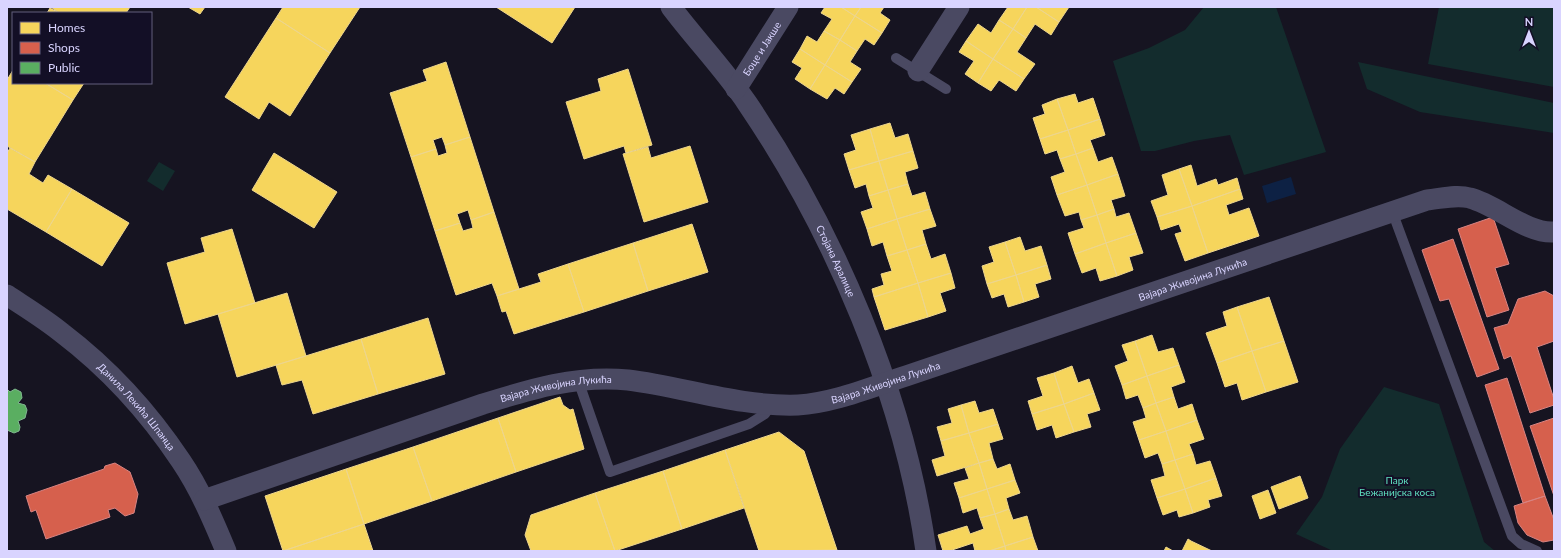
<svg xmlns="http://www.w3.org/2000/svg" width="1561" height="558" viewBox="0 0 1561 558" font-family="Lato,sans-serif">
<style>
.green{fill:#132c2d}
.water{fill:#0d2144}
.homes{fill:#f6d55c;stroke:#edd58d}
.shops{fill:#d6604d;stroke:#d78382}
.public{fill:#5aae61;stroke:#80b990}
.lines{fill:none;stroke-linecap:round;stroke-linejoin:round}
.service{stroke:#4a4962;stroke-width:10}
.minor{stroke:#4a4962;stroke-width:21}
.labels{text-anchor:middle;stroke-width:4;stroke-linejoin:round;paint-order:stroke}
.street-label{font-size:10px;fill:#d9d4ff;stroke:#130f26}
.park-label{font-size:10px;fill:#5fe0c0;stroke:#130f26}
</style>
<rect width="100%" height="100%" fill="#161421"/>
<!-- green -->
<path class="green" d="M1204,7H1276L1326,152L1244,175L1230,135L1194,141L1155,151H1141L1113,61L1149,48L1185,30Z
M1439,7H1554V87L1428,64Z
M1358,62L1554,103V133L1420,112L1367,89Z
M159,162L175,171L163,191L147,181Z
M1384,387L1439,404L1484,542L1495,551H1333L1296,534L1322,497L1340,449Z"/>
<!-- water -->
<path class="water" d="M1291,177L1296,194L1267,203L1262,186Z"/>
<!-- homes -->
<path class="homes" d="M51,7H130L126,13H59Z
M188,7H205L200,14Z
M283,7H360L330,53L276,18Z
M496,7H575L552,43Z
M825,7H841L855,16L840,40L824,31L832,19L821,13Z
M841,7H861L855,16Z
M861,7H884L880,13L890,20L882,33L855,16Z
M1008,7H1027L1013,29L999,20Z
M1027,7H1036L1059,22L1051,35L1035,24L1026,38L1013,29Z
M1036,7H1069L1059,22Z
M50,8L59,13H47Z
M855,16L882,33L874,45L865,39L857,51L840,40Z
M276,18L330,53L290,116L269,102L259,119L225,97Z
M999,20L1013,29L993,59L966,41L978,24L991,33Z
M1013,29L1026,38L1017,52L1035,64L1024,79L993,59Z
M824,31L840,40L825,65L800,49L807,36L817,42Z
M840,40L857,51L850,62L861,69L852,82L825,65Z
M966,41L993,59L978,83L965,74L974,61L959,52Z
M800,49L825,65L810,89L795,79L802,68L792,62Z
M993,59L1024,79L1016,91L999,80L991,91L978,83Z
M446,62L470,137L445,145L442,137L433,140L436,149L411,157L390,93L427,81L423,70Z
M825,65L852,82L844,94L835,88L827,99L810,89Z
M628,69L652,145L626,153L624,146L584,159L566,102L601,91L598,79Z
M13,70V83H45L73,100L35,162L7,146V80Z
M45,83H84L73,100Z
M1075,94L1078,103L1093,98L1100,119L1068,130L1057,99Z
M1057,99L1068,130L1040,139L1033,118L1045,114L1042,105Z
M1100,119L1105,135L1090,140L1093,148L1076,154L1068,130Z
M890,123L895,138L908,134L913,151L879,161L870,129Z
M870,129L879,161L849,170L844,154L856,150L851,135Z
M1068,130L1076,154L1060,159L1057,150L1045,154L1040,139Z
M470,137L494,212L471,220L468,210L457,214L460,223L435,231L411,157L436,149L438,156L447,153L445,145Z
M690,146L708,202L644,222L623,154L648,147L651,158Z
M10,148L35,162L29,174L43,183L48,175L72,189L46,232L7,209V153Z
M1093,148L1098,162L1112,157L1118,174L1087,185L1076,154Z
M913,151L918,168L905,172L908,184L888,190L879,161Z
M274,153L337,192L314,228L252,190Z
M1076,154L1087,185L1057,195L1051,177L1065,172L1060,159Z
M879,161L888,190L869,196L866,184L855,188L849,170Z
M1191,165L1197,186L1216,179L1218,185L1237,178L1240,189L1192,206L1179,169Z
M1179,169L1192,206L1157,217L1151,201L1168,195L1162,175Z
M1118,174L1125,196L1111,200L1114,209L1097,215L1087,185Z
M908,184L912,196L925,192L930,209L897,219L888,190Z
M1087,185L1097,215L1081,220L1079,212L1065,216L1057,195Z
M72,189L129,223L102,266L46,232Z
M1240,189L1243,199L1226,205L1229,215L1249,208L1259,236L1208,253L1192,206Z
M888,190L897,219L867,229L861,212L873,208L869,196Z
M1192,206L1208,253L1185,261L1175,234L1182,232L1179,224L1161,230L1157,217Z
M930,209L936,226L922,230L926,244L907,250L897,219Z
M1114,209L1116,217L1129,213L1136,233L1106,243L1097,215Z
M494,212L519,289L497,296L492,283L456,295L435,231L460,223L463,231L473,228L471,220Z
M1097,215L1106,243L1075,254L1068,233L1084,228L1081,220Z
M897,219L907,250L887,256L883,242L872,246L867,229Z
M692,224L708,272L648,291L633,243Z
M232,229L255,303L185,324L167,263L205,252L201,238Z
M1136,233L1143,253L1129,257L1133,270L1117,276L1106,243Z
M1020,237L1025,251L1041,246L1047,265L1016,275L1005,242Z
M1005,242L1016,275L987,284L982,266L994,262L989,247Z
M633,243L648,291L584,312L568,264Z
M1106,243L1117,276L1100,281L1096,268L1082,273L1075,254Z
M926,244L931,259L945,254L951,273L918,283L907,250Z
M907,250L918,283L874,297L872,289L884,285L881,274L892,271L887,256Z
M568,264L584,312L514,334L506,311L502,312L497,296L541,282L538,274Z
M1047,265L1051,279L1035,284L1039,297L1024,302L1016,275Z
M951,273L955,288L940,293L946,311L928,317L918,283Z
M1016,275L1024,302L1008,307L1004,294L992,298L987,284Z
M918,283L928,317L885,330L874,297Z
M287,293L306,356L237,377L218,314Z
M1269,297L1284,341L1252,351L1237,307Z
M1237,307L1252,351L1217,363L1206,333L1227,326L1223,312Z
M428,318L445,374L378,394L361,339Z
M1152,335L1158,352L1173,348L1179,365L1147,376L1135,341Z
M361,339L378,394L313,414L302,380L282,385L276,365Z
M1135,341L1147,376L1122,385L1115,366L1128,361L1122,345Z
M1284,341L1298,382L1266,392L1252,351Z
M1252,351L1266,392L1242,400L1237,383L1225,387L1217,363Z
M1179,365L1185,382L1171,387L1174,397L1156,403L1147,376Z
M1072,366L1078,383L1089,379L1094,393L1064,404L1054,373Z
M1054,373L1064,404L1032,414L1028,401L1043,396L1037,378Z
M1147,376L1156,403L1143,408L1138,395L1126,399L1122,385Z
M1094,393L1100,410L1087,414L1091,427L1074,432L1064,404Z
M560,397L563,405L570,410L573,409L584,449L516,472L498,418Z
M1174,397L1178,409L1192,404L1197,420L1166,431L1156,403Z
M975,401L979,413L993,409L998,424L969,433L961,405Z
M1156,403L1166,431L1139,440L1133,422L1146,418L1143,408Z
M1064,404L1074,432L1056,438L1052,425L1037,430L1032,414Z
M961,405L969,433L941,441L937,427L952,423L948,409Z
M498,418L516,472L432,501L413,447Z
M1197,420L1204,439L1189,444L1193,454L1175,460L1166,431Z
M998,424L1003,439L989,443L993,459L979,463L969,433Z
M1166,431L1175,460L1162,464L1158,453L1145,458L1139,440Z
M779,432L804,451L837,550L759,551L725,450Z
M969,433L979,463L937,476L932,460L945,456L941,441Z
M413,447L432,501L364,524L346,469Z
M725,450L744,508L682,529L663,471Z
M1193,454L1196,465L1210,461L1216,478L1185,489L1175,460Z
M993,459L997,469L1010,464L1015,480L987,489L979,463Z
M1175,460L1185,489L1157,498L1151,480L1165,476L1162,464Z
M979,463L987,489L959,498L954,483L969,479L965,468Z
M346,469L364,524L283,551L265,496Z
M663,471L682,529L615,551L595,493Z
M1300,476L1308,498L1279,509L1271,487Z
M1216,478L1222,496L1208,500L1210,507L1193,513L1185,489Z
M1015,480L1020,493L1006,498L1009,509L995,514L987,489Z
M987,489L995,514L980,518L977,508L963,513L959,498Z
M1185,489L1193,513L1179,517L1177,510L1163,515L1157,498Z
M1268,490L1276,513L1260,519L1252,496Z
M595,493L615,551H531L525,535L531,515Z
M1009,509L1013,520L1027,516L1033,537L1005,546L995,514Z
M995,514L1005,546L989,551H975L973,543L949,551H943L938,535L967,526L970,534L984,529L980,518Z
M364,524L373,551H283Z
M1033,537L1038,551H1006L1005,546Z
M1188,539L1191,541L1212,551H1182Z
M1005,546L1006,551H989Z
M1166,547L1173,551H1164Z"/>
<!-- shops -->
<path class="shops" d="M1493,217L1509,264L1495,268L1509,310L1487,317L1458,229Z
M1453,239L1499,369L1477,377L1449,299L1440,301L1422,250Z
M1545,291L1554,296V341L1537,347L1554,399V405L1530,413L1511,356L1504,359L1494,328L1508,324L1518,299Z
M1507,378L1545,496L1523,503L1485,385Z
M1554,418V496L1530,426Z
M115,463L130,472L138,494L134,513L125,516L115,508L108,510L110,517L46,539L36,510L31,512L26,496L104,469L105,466Z
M1545,496L1554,520V540L1543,542L1527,535L1518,523L1514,506Z"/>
<!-- public -->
<path class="public" d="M7,389L10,392L15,389L21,392L22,398L18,403L25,405L27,410L25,418L18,421L20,427L19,431L14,433L7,430Z"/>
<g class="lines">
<!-- service -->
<path class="service" d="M896,58L946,89
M1392,211L1512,536L1521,544L1537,551
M578,380L610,472L749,424L765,414L772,404"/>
<!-- minor -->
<g class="minor">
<path id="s1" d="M671,7C695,39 724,69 747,103C835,233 904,395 926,551"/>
<path d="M918,71L959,7"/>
<path id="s2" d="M736,89L788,7"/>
<path id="s3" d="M7,295C25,307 45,319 62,333C108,368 149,413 181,461C200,489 213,520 226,551"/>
<path id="s4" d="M204,500L483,404C531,389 576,375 628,380C685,387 739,407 798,405C834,403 871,387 906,376L1427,200C1440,199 1456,194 1470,198C1497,205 1527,234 1554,232"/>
</g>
</g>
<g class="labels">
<!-- street labels -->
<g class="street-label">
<text dy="4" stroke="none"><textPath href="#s2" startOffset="48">Боце и Јакше</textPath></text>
<text dy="4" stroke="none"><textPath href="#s1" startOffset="304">Стојана Аралице</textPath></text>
<text dy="4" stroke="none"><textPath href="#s4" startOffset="1030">Вајара Живојина Лукића</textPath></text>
<text dy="4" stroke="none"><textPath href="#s4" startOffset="706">Вајара Живојина Лукића</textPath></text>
<text dy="4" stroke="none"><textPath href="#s4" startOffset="370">Вајара Живојина Лукића</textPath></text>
<text dy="4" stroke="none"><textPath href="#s3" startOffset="172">Данила Лекића Шпанца</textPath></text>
</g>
<!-- park labels -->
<g class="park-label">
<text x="1397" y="484">Парк<tspan x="1397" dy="12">Бежанијска коса</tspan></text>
</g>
</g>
<!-- border -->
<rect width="1561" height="558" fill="none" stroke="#d9d4ff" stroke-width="16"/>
<!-- legend -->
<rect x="12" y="12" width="140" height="72" fill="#130f26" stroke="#625e7d"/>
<rect x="20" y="22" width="20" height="12" fill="#f6d55c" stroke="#625e7d"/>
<text x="48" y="32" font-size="12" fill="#d9d4ff">Homes</text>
<rect x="20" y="42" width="20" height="12" fill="#d6604d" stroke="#625e7d"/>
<text x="48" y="52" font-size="12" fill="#d9d4ff">Shops</text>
<rect x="20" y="62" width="20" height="12" fill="#5aae61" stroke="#625e7d"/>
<text x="48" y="72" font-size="12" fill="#d9d4ff">Public</text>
<!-- north arrow -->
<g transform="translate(1529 32)" stroke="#130f26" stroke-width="3" paint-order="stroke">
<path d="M0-3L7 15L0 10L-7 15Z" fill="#d9d4ff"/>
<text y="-6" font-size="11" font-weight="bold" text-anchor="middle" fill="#d9d4ff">N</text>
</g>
</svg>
